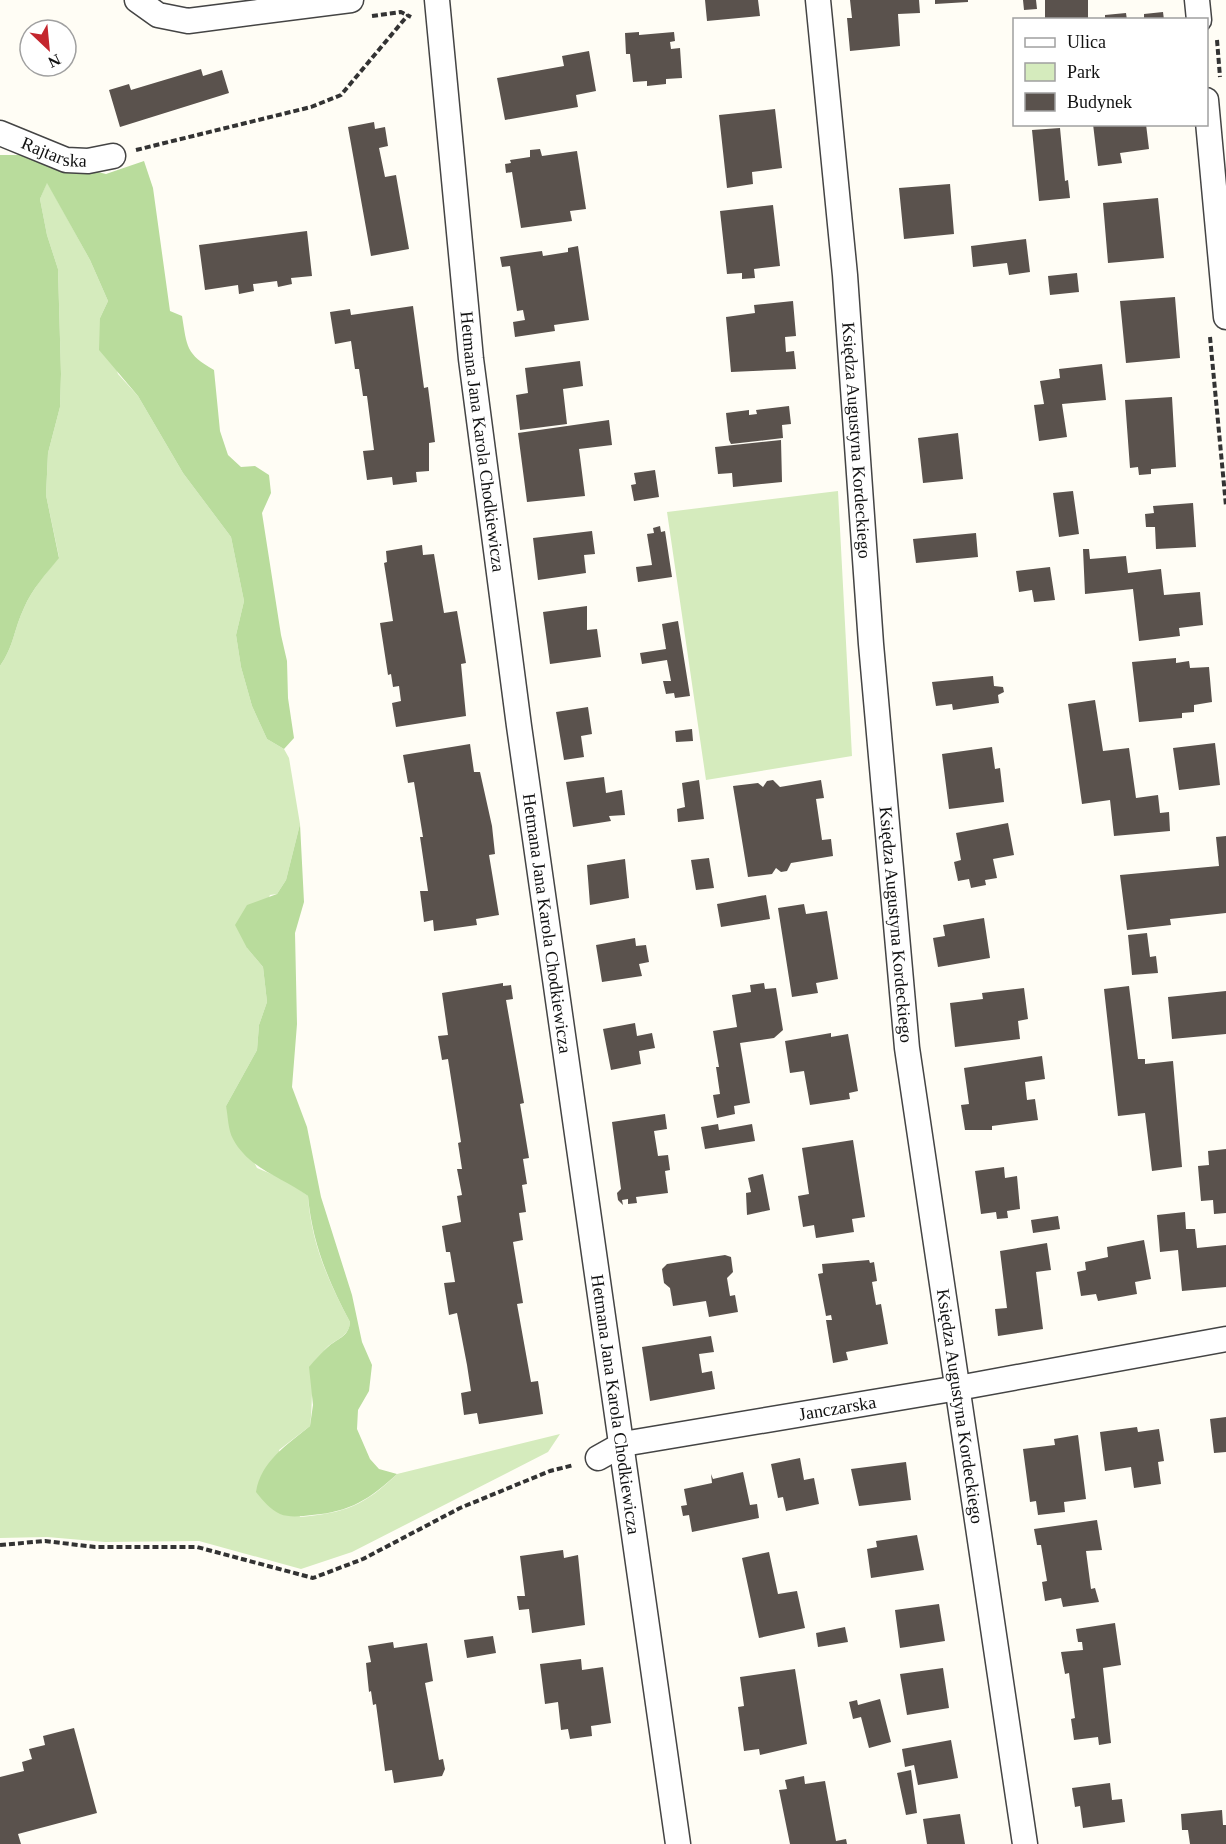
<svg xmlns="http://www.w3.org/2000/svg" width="1226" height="1844" viewBox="0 0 1226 1844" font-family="Georgia,serif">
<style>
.green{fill:#d5ebbd}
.forest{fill:#b9dc9c}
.building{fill:#5a524d}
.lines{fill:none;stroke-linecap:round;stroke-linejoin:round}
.minor-casing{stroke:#444;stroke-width:27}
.path{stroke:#333;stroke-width:4;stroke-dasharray:6 3;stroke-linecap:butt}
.minor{stroke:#fff;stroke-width:24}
.labels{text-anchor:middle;stroke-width:6;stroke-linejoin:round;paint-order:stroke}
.street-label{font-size:18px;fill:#111;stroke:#fff}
</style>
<rect width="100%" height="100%" fill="#fffdf5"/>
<!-- green -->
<path class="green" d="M47,182L90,260L108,301L100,318L118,374L138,396L183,473L231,537L244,601L236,635L241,667L252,706L267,739L284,749L289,758L300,824L286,880L277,894L270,895L247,948L263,967L267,1002L259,1025L257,1050L226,1106L257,1168L288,1181L308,1196C311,1242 328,1281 350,1322C349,1339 332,1339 323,1352C308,1376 314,1400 310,1426L279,1450L300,1517C345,1513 364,1506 397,1474L560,1434L548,1452L352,1552L301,1569L199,1541L105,1542L47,1537L0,1538V666C14,646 14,629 24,608C32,589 46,574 59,557L46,495L48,453L60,407L61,374L58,269L47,235L40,199Z
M838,491L852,756L706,780L667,512Z"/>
<!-- forest -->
<path class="forest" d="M0,155H28L106,174L144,161L153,188L170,311L182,316C187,347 186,354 214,370L220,431L228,455L241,467L255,466L269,475L271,493L262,513L281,635L287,661L288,698L294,738L284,749L267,739L252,706L241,667L236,635L244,601L231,537L183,473L138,396L99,350L100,318L108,301L90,260L47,183L40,199L47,235L58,269L61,374L60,407L48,453L46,495L59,558C46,574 32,589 24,608C14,629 14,646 0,666Z
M300,824L304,902L295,933L297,1024L292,1087L307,1127L321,1197L352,1295L362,1342L372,1365L369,1391L358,1410L357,1429L370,1459L379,1469L397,1474C370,1499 350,1512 312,1515C302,1516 290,1518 280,1514C270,1509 263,1501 256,1492C261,1461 287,1445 310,1426L313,1405L309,1367C315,1360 322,1352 329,1346C339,1338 349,1336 350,1322C328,1281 312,1242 308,1196C282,1177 249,1169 233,1139C228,1130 228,1116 226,1106L257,1050L259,1025L267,1002L263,967L247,948L235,925L247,905L277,894L286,880Z"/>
<!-- building -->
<path class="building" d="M705,0H758L760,16L707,21Z
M850,0H919L920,13L898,14L900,46L850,51L847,18H852Z
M935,0H968V2L935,4Z
M1023,0H1036L1037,9L1024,10Z
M1045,0H1088V20H1045Z
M1163,12L1164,20H1144V14Z
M1126,13L1127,20H1105V15Z
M639,32V35L674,32L675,41L670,42L671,49L680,48L682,78L666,79V84L647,86V81L633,82L630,54H626L625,33Z
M589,51L596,91L576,95L578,107L505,120L497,78L564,66L562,56Z
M201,69L203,76L222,70L229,93L120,127L109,90L129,84L131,90Z
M775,109L782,168L752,172L753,184L727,188L719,115Z
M374,122L375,129L385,127L388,146L379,148L385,177L396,175L409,249L371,256L348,127Z
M1093,124H1146L1149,149L1120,153L1122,163L1098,166Z
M1060,128L1065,181L1068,180L1070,198L1039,201L1032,130Z
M540,149L542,156L577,151L586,209L570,211L572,221L521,228L512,172L506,173L505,164L511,163L510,160L530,157V150Z
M950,184L954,234L904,239L899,188Z
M1158,198L1164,258L1108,263L1103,203Z
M773,205L780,266L754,269L755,278L742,279V273L727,274L720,211Z
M307,231L312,276L291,278L292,284L278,287L277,281L253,284L254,291L239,294L238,285L205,290L199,245Z
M1026,239L1030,272L1009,275L1007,263L973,267L971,246Z
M578,246L589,320L554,325L555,331L515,337L513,322L525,320L523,310L517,311L510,266L502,267L500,257L542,251L543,256L568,252V248Z
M1077,273L1079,292L1050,295L1048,276Z
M1175,297L1180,358L1126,363L1120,301Z
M793,301L796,336L785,337L786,352L794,351L796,369L731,372L726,317L755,313L754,305Z
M413,306L424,388L428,387L435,442L429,443V471L416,472L417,482L393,485L392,477L367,480L363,451L374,450L367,396H363L359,369H355L351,341L335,344L330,312L350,309L351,315Z
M580,361L583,386L563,389L567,424L520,430L516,395L528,393L525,368Z
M1102,364L1106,400L1062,404L1067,437L1039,441L1034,405L1044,404L1040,381L1060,378L1059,369Z
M1172,397L1176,467L1151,469V474L1139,475L1138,467L1130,468L1125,400Z
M789,406L791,424L782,425L783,438L731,444L729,440L726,413L749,410V415L757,414L756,410Z
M609,420L612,445L579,449L585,496L527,502L518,433Z
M958,433L963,479L923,483L918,438Z
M781,440L782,482L733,487L732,473L718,474L715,447Z
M655,470L659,497L634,501L631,485L636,484L634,473Z
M1073,491L1079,534L1059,537L1053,493Z
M1193,503L1196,547L1156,549L1155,527H1146L1145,514L1154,513L1153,506Z
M660,526L661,532L665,531L672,577L638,582L636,567L652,565L647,534L654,533L653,528Z
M592,531L595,554L584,555L586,573L538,580L533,538Z
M976,533L978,557L916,563L913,539Z
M422,545L423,555L434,554L444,613L457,611L466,663L461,664L466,716L396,727L392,703L401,701L399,686L393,687L391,674L388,675L380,623L393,621L384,563L387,562L386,551Z
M1083,549H1089L1090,559L1126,556L1128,573L1161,569L1164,595L1200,592L1203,625L1179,628L1180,636L1139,641L1133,589L1085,594Z
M1050,567L1055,600L1034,602L1032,590L1019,592L1016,571Z
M587,606V630L597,629L601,657L550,664L543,612Z
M678,621L690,696L675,698L674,693L666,694L663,681H671L667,660L642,664L640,653L666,649L662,624Z
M1176,658V663L1189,661L1190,668L1209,667L1212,702L1194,705V712L1182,713V718L1139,722L1132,662Z
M993,676L994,686L1003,687L1004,692L998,695L999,703L953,710L952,704L936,706L932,682Z
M1095,700L1103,751L1129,748L1136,798L1158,795L1160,813L1169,812L1170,831L1114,836L1110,800L1082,804L1068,704Z
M588,707L592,734L581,736L584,757L564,760L556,712Z
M692,729L693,741L676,742L675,731Z
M1215,743L1220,785L1179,790L1173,748Z
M470,744L474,772H480L492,826L495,854L489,855L499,915L476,919L477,925L434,931L433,920L424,922L420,891H428L420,837H423L414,782L408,783L403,755Z
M992,747L995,769L1000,768L1004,802L949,809L942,754Z
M604,777L606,793L622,790L625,815L609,816L611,821L573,827L566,782Z
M699,780L704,819L678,822L677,809L685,807L682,783Z
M773,780L780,787L821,780L824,798L816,799L822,840L831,839L833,856L791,863L787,871L781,872L776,868L772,874L748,877L733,786L758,783L763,787L767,781Z
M1008,823L1014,855L993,859L997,878L985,880L986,885L971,888L969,879L958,881L954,862L961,860L956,833Z
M1226,836V913L1170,919L1171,925L1127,930L1120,875L1219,866L1216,837Z
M709,858L714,888L696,890L691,860Z
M625,859L629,898L590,905L587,865Z
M766,895L770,919L721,927L717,904Z
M804,904L806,914L827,911L838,979L816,983L818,993L792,997L778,908Z
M984,918L990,958L938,967L933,938L945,936L943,925Z
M1147,933L1150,957L1156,956L1158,973L1132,975L1128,935Z
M635,938L636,946L646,945L649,962L639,964L642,976L602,982L596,945Z
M503,983V986L511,985L513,999L506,1000L524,1103L520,1104L529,1158L523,1159L527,1184L522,1185L526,1212L519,1213L523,1240L513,1242L523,1303L517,1304L531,1382L538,1381L543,1414L479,1424L477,1413L464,1415L461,1393L471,1391L467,1365L457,1313L449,1315L444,1283L455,1282L450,1252H446L442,1226L461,1222L457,1196L462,1195L457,1169H462L458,1143L461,1142L448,1059L442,1060L438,1036L448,1035L442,993Z
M764,983L765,989L776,988L783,1030L774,1038L740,1043L750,1103L734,1106L735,1114L717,1118L713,1095L720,1094L716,1067H719L713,1031L737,1027L732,995L751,992L750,985Z
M1129,986L1138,1059H1145V1064L1173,1061L1182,1167L1152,1171L1145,1113L1118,1116L1104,989Z
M1024,988L1028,1019L1018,1021L1020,1039L955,1047L950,1003L983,999L982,993Z
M1226,991V1034L1172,1039L1168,997Z
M635,1023L637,1036L652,1033L655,1048L639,1051L641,1064L611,1070L603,1029Z
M831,1033V1037L848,1034L858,1091L849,1093L850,1099L810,1105L804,1071L790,1073L785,1041Z
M1042,1056L1045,1079L1025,1082L1027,1100L1035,1099L1038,1120L992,1126V1130H965L961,1105L969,1104L964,1068Z
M665,1114L667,1129L654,1131L658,1156L668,1155L670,1170L665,1171L668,1193L636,1197L637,1203L628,1204V1199L622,1200L623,1205L618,1200L617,1193L621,1189L612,1122Z
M718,1124L719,1130L752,1124L755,1141L705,1149L701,1127Z
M853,1140L865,1217L852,1219L854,1232L816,1238L814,1225L803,1227L798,1196L809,1194L802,1148Z
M1226,1149V1213L1214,1214L1213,1200L1201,1201L1198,1166L1209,1165L1208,1151Z
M1004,1167L1005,1178L1017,1176L1020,1209L1007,1211L1008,1218L997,1219L996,1212L981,1214L975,1171Z
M763,1174L770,1210L747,1215L746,1193L751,1192L748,1178Z
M1185,1212L1186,1229H1195L1197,1248L1226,1245V1287L1182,1291L1178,1250L1160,1252L1157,1215Z
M1058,1216L1060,1229L1033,1233L1031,1220Z
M1144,1240L1151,1279L1135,1282L1137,1294L1098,1301L1096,1294L1081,1296L1077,1272L1086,1270L1085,1262L1108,1257L1107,1247Z
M1047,1243L1051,1270L1036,1272L1043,1329L998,1336L995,1309L1007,1308L1000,1251Z
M725,1255L731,1257L733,1272L727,1278L730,1296L735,1295L738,1312L709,1317L706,1301L673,1306L670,1288L664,1283L662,1269L667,1264Z
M869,1260L870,1263L874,1262L877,1281L872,1282L876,1305L881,1304L888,1344L846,1352L848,1360L833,1363L826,1320H832L831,1315L826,1316L818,1274L823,1273L822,1264Z
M711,1336L714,1352L699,1354L702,1373L712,1371L715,1389L650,1401L642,1347Z
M1226,1417V1452L1214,1453L1210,1419Z
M1137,1427L1138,1432L1159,1429L1164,1461L1158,1462L1161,1484L1134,1488L1131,1467L1105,1471L1100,1432Z
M1078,1435L1086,1499L1064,1502L1065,1512L1038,1515L1036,1501L1030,1502L1023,1449L1055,1445L1054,1439Z
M800,1458L804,1480L814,1478L819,1504L786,1511L783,1497L778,1498L771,1464Z
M906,1462L911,1500L859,1506L851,1469Z
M743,1472L750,1505L757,1504L759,1518L692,1532L689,1515L683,1516L681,1506L687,1505L684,1489L712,1483L711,1474L713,1479Z
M1097,1520L1102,1550L1086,1551L1091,1589L1095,1588L1099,1602L1063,1607L1061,1598L1045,1601L1042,1582L1047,1581L1041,1545H1037L1034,1529Z
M917,1535L924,1570L871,1578L867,1549L877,1547L876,1541Z
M563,1550L564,1558L578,1555L585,1625L532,1633L529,1609L519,1610L517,1596H525L520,1556Z
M769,1552L778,1594L797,1591L805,1628L759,1638L742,1558Z
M939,1604L945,1641L900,1648L895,1610Z
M1115,1623L1121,1665L1103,1668L1111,1743L1099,1745L1098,1737L1074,1740L1071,1719L1075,1718L1072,1696L1069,1673L1065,1674L1061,1652L1083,1650L1082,1642H1078L1076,1629Z
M845,1627L848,1642L818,1647L816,1633Z
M493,1636L496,1653L467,1658L464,1640Z
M393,1642L394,1648L427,1643L433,1681L425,1683L439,1760L443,1759L445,1769L442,1776L394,1783L392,1770L385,1771L376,1704L373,1705L371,1691L369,1692L366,1663L371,1662L368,1646Z
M581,1659L582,1670L603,1667L611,1723L591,1726L592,1736L570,1739L568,1729L561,1730L558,1702L545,1704L540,1664Z
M943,1668L949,1708L907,1715L900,1674Z
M795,1669L807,1744L760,1755L759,1749L744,1751L738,1707L744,1706L740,1677Z
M880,1699L891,1742L869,1748L861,1717L853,1719L849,1702L857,1700L858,1705Z
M74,1728L97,1813L18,1834L21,1844H0V1777L24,1771L22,1762L32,1759L29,1749L45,1745L43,1736Z
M951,1740L958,1778L918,1785L914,1765L905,1767L902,1749Z
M911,1770L917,1813L906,1815L897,1773Z
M804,1776L805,1784L825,1781L836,1841L846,1839L847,1844H790L779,1790L787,1789L785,1780Z
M1110,1783L1112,1800L1122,1799L1125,1822L1083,1828L1080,1806L1075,1807L1072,1788Z
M1222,1810L1223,1825H1226V1844H1190L1188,1830H1182L1181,1814Z
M960,1814L965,1844H927L923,1819Z"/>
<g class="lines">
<!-- minor casing -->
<g class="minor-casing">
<g id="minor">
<path d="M137,0L158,15L188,21L351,0"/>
<path id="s1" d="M437,0L471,359L519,726L678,1844"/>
<path id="s2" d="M818,0L845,275L871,644L907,1048L1025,1844"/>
<path d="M1197,0L1199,20"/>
<path d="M1206,100L1226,317"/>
<path id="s3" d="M0,133L66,160L88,161L113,156"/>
<path id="s4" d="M598,1458L623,1444L958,1388L1226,1339"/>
</g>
</g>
<!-- path -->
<path class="path" d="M372,16L401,12L411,17
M1217,40L1220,77
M136,150L311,107L341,95L408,15
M1210,337L1226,506
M0,1545L45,1541L95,1547H197L313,1578L363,1559L460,1508L550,1471L574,1465"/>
<!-- minor -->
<use href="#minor" class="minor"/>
</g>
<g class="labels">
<!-- street labels -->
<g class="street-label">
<text dy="6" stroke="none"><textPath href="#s3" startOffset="58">Rajtarska</textPath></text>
<text dy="6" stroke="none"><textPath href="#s2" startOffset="442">Księdza Augustyna Kordeckiego</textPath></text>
<text dy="6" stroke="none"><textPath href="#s1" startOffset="444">Hetmana Jana Karola Chodkiewicza</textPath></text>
<text dy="6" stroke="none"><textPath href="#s1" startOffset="930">Hetmana Jana Karola Chodkiewicza</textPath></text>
<text dy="6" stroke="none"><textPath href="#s2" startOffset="928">Księdza Augustyna Kordeckiego</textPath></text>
<text dy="6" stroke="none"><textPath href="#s1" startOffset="1416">Hetmana Jana Karola Chodkiewicza</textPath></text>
<text dy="6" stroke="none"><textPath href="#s2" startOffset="1414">Księdza Augustyna Kordeckiego</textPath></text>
<text dy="6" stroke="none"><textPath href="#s4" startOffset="246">Janczarska</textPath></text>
</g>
</g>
<!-- legend -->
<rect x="1013" y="18" width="195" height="108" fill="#ffffff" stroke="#a0a0a0" stroke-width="1.5"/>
<rect x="1025" y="38" width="30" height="9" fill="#ffffff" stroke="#a0a0a0" stroke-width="1.5"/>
<text x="1067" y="48" font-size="18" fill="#111111">Ulica</text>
<rect x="1025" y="63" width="30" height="18" fill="#d5ebbd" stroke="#a0a0a0" stroke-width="1.5"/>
<text x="1067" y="78" font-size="18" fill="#111111">Park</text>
<rect x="1025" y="93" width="30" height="18" fill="#5a524d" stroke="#a0a0a0" stroke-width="1.5"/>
<text x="1067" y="108" font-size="18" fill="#111111">Budynek</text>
<!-- north arrow -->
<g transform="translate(48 48) rotate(154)"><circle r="28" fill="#ffffff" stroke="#a0a0a0" stroke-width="1.5"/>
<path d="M0-4.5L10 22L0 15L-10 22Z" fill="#c4262e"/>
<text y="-9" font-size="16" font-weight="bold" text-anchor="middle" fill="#111111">N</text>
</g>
</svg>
